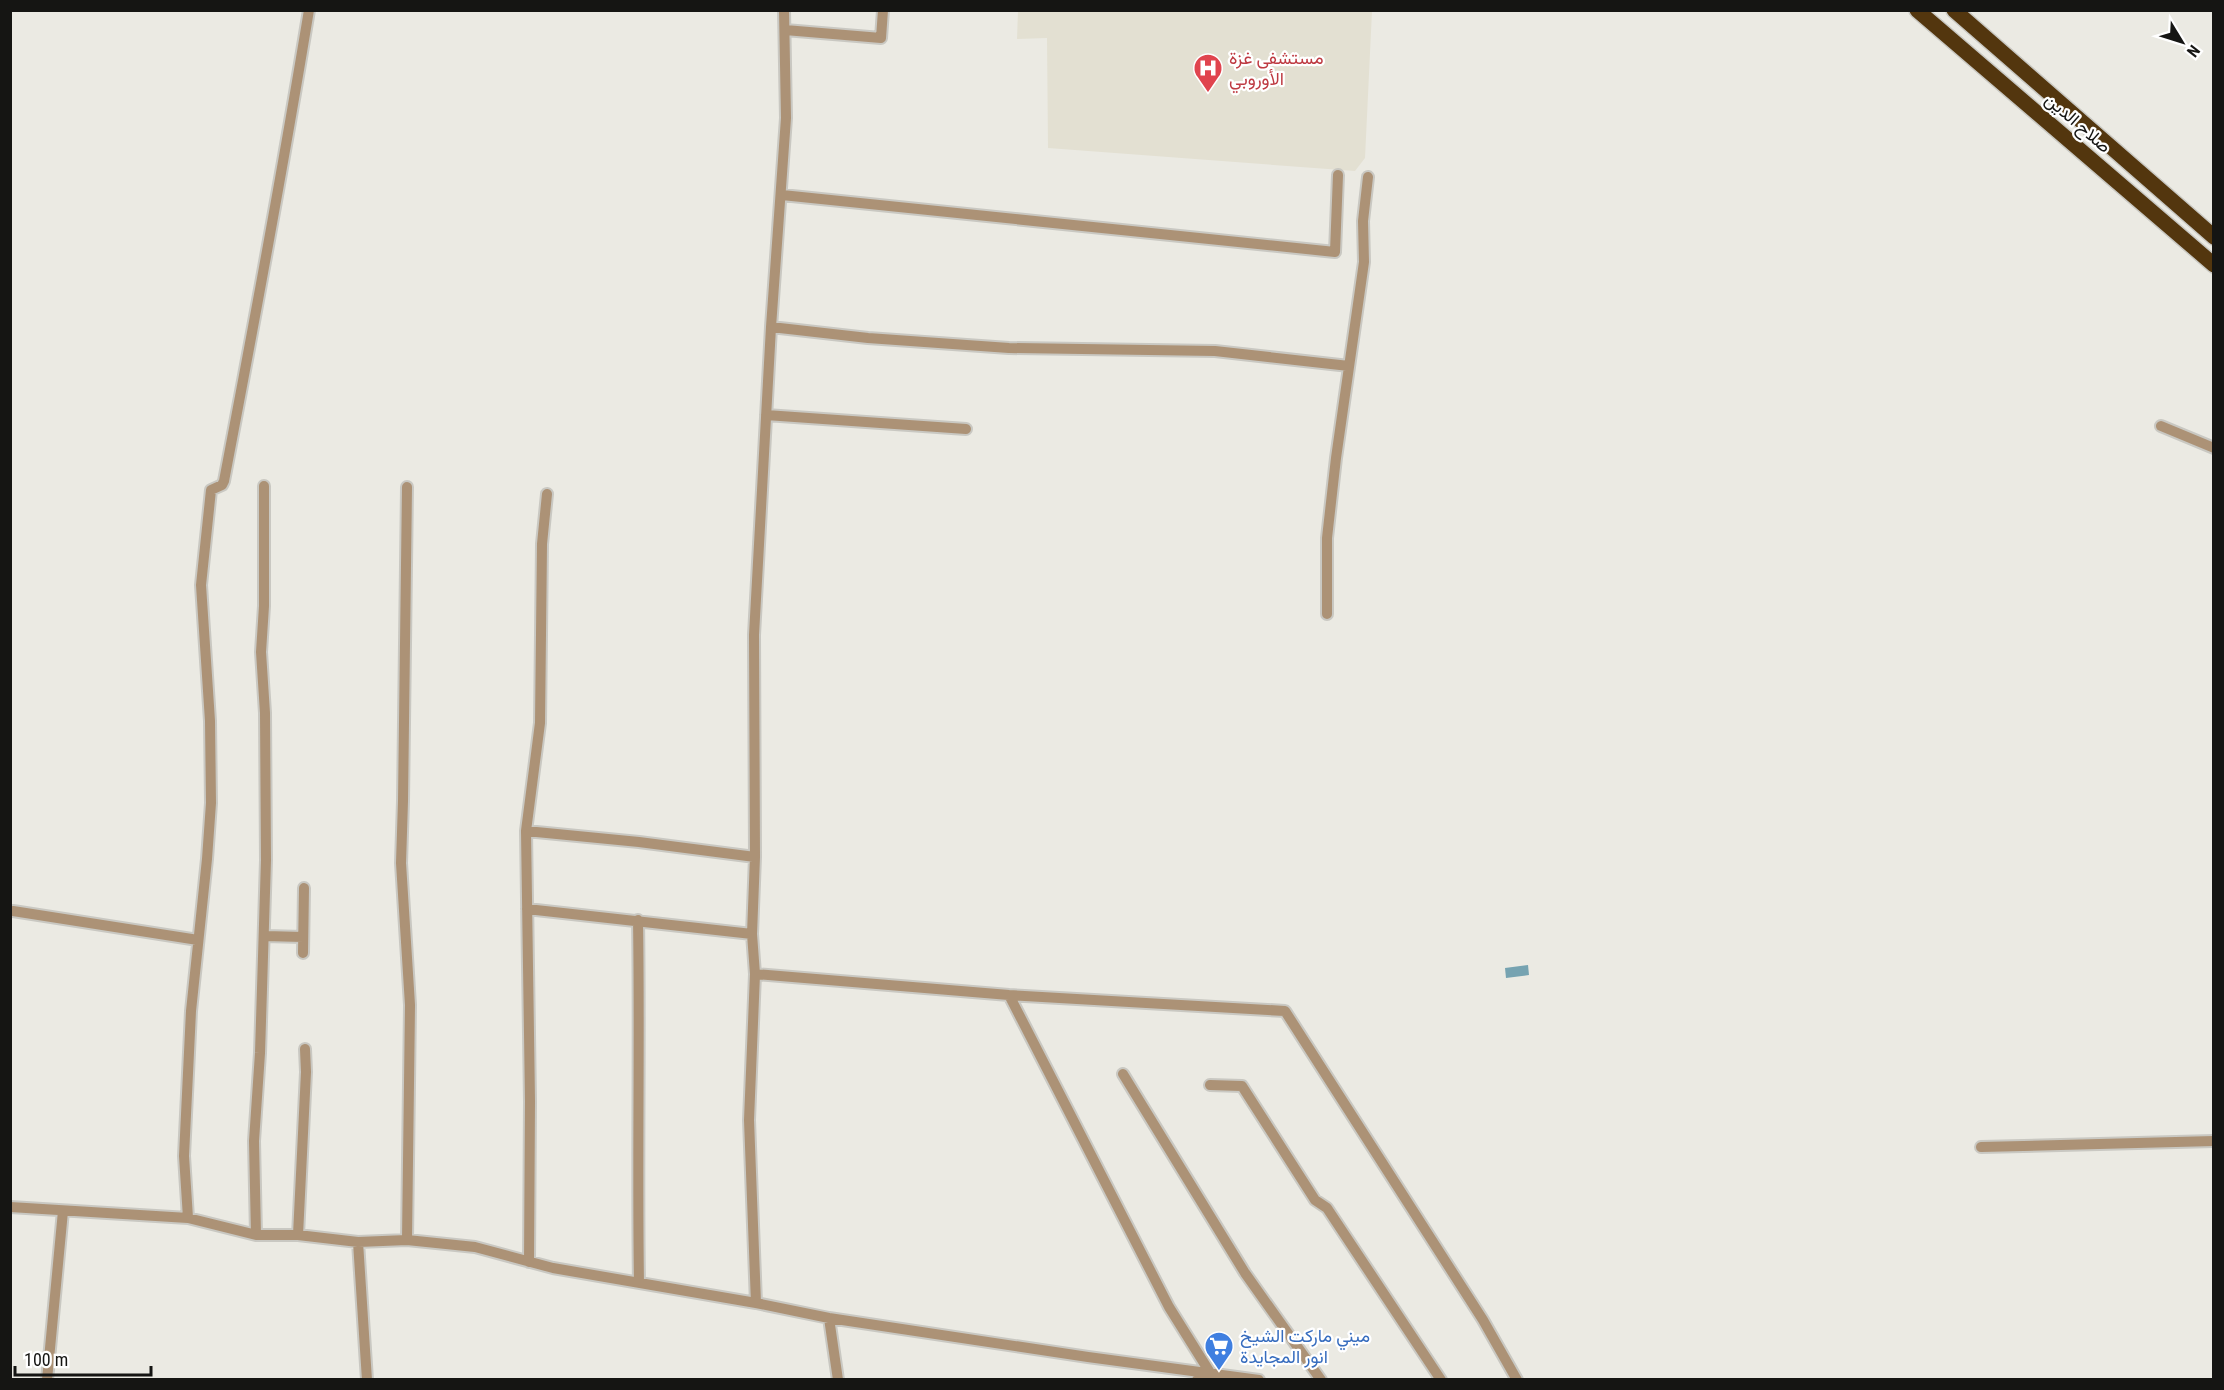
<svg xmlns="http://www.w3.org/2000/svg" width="2224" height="1390" viewBox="0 0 2224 1390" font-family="'Roboto Condensed',Vazirmatn,sans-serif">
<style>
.built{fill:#e3e0d2}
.water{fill:#76a3b1}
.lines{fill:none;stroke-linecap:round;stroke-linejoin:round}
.minor-casing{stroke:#c9c8c2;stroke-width:14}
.highway-casing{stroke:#c9c8c2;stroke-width:18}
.minor{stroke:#ac9276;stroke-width:10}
.highway{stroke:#53360e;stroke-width:15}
.labels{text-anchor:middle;stroke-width:4.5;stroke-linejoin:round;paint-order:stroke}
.health-label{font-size:18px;fill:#be3a42;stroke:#fff;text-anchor:start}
.street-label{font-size:18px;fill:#151513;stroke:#fff}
.shop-label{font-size:18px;fill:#366cbe;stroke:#fff;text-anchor:start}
</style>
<rect width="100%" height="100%" fill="#ebeae3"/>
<!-- built -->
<path class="built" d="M1018,11H1372L1365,158L1355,171L1048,148L1047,38L1017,39Z"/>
<!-- water -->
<path class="water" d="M1528,965L1529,975L1506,978L1505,968Z"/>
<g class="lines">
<!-- minor casing -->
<g class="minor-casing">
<path id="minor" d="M785,30L881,38L883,10
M782,195L1335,252L1338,175
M771,327L868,338L1009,348L1215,351L1349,366
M766,415L966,429
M2161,426L2214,448
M407,487L403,801L401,863L410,1005L407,1240
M1327,614V538L1336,458L1364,262L1363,221L1368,177
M526,831L639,842L755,857
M527,909L752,934
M13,911L198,940
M638,920C640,1041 637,1162 639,1283
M265,936L303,937
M303,953L304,888
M755,974L1009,995L1285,1011L1483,1320L1517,1380
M1009,995L1169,1307L1209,1371L1197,1380
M1123,1074L1245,1273L1321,1380
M1210,1085L1242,1086L1315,1200L1327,1208L1441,1380
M1981,1147L2214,1141
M10,1207L188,1218L256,1235H298L358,1242L407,1240L475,1247L553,1268L756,1303L829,1318L1088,1357L1259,1380
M188,1218L184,1156L191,1011L207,859L211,803L210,721L201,585L211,490L222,485L224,481C254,324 283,168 309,10
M256,1235L254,1141L260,1053L266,860L265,713L261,652L264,606V486
M298,1235L306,1072L305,1049
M358,1242L367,1380
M529,1262L530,1101L526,831L540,723L542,544L547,494
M756,1303L749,1120L755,974L752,934L755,857L754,635L771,327L786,118L784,10
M829,1318L838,1380
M47,1380L63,1211"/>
</g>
<!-- highway casing -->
<g class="highway-casing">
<path id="highway" d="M1917,10L2214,265
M1954,10L2214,237"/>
</g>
<!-- minor -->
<use href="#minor" class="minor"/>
<!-- highway -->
<use href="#highway" class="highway"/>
</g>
<!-- icons -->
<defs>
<g id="hospital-pin" transform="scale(1.5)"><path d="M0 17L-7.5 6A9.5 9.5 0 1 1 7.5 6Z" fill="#e0444e" stroke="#fff"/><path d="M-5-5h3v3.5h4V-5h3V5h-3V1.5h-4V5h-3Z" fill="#fff"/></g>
<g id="supermarket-pin" transform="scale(1.5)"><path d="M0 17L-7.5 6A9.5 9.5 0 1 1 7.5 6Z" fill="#3f7fe0" stroke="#fff"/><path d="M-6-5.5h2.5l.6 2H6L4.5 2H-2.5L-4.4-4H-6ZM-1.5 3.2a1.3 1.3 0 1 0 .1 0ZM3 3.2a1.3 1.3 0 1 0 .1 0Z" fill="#fff"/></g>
</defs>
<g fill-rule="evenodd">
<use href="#hospital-pin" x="1208" y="68"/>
<use href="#supermarket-pin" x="1219" y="1346"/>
</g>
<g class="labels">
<!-- health labels -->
<g class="health-label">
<text x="1229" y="64">مستشفى غزة<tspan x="1229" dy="21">الأوروبي</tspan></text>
</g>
<!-- street labels -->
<g class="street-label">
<text transform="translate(2078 123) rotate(41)" y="6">صلاح الدين</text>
</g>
<!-- shop labels -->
<g class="shop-label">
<text x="1240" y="1342">ميني ماركت الشيخ<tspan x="1240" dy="21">انور المجايدة</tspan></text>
</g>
</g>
<!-- border -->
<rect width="2224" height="1390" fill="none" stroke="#151513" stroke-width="24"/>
<!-- north arrow -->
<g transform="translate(2182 42) rotate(128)" stroke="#ffffff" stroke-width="4.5" paint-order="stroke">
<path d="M0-4.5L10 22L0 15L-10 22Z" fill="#151513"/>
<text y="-9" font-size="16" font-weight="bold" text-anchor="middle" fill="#151513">N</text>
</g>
<!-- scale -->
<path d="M15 1366v9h136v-9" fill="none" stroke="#151513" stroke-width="3"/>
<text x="24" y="1366" font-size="18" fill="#151513" stroke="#ffffff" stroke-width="4.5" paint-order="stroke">100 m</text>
</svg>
